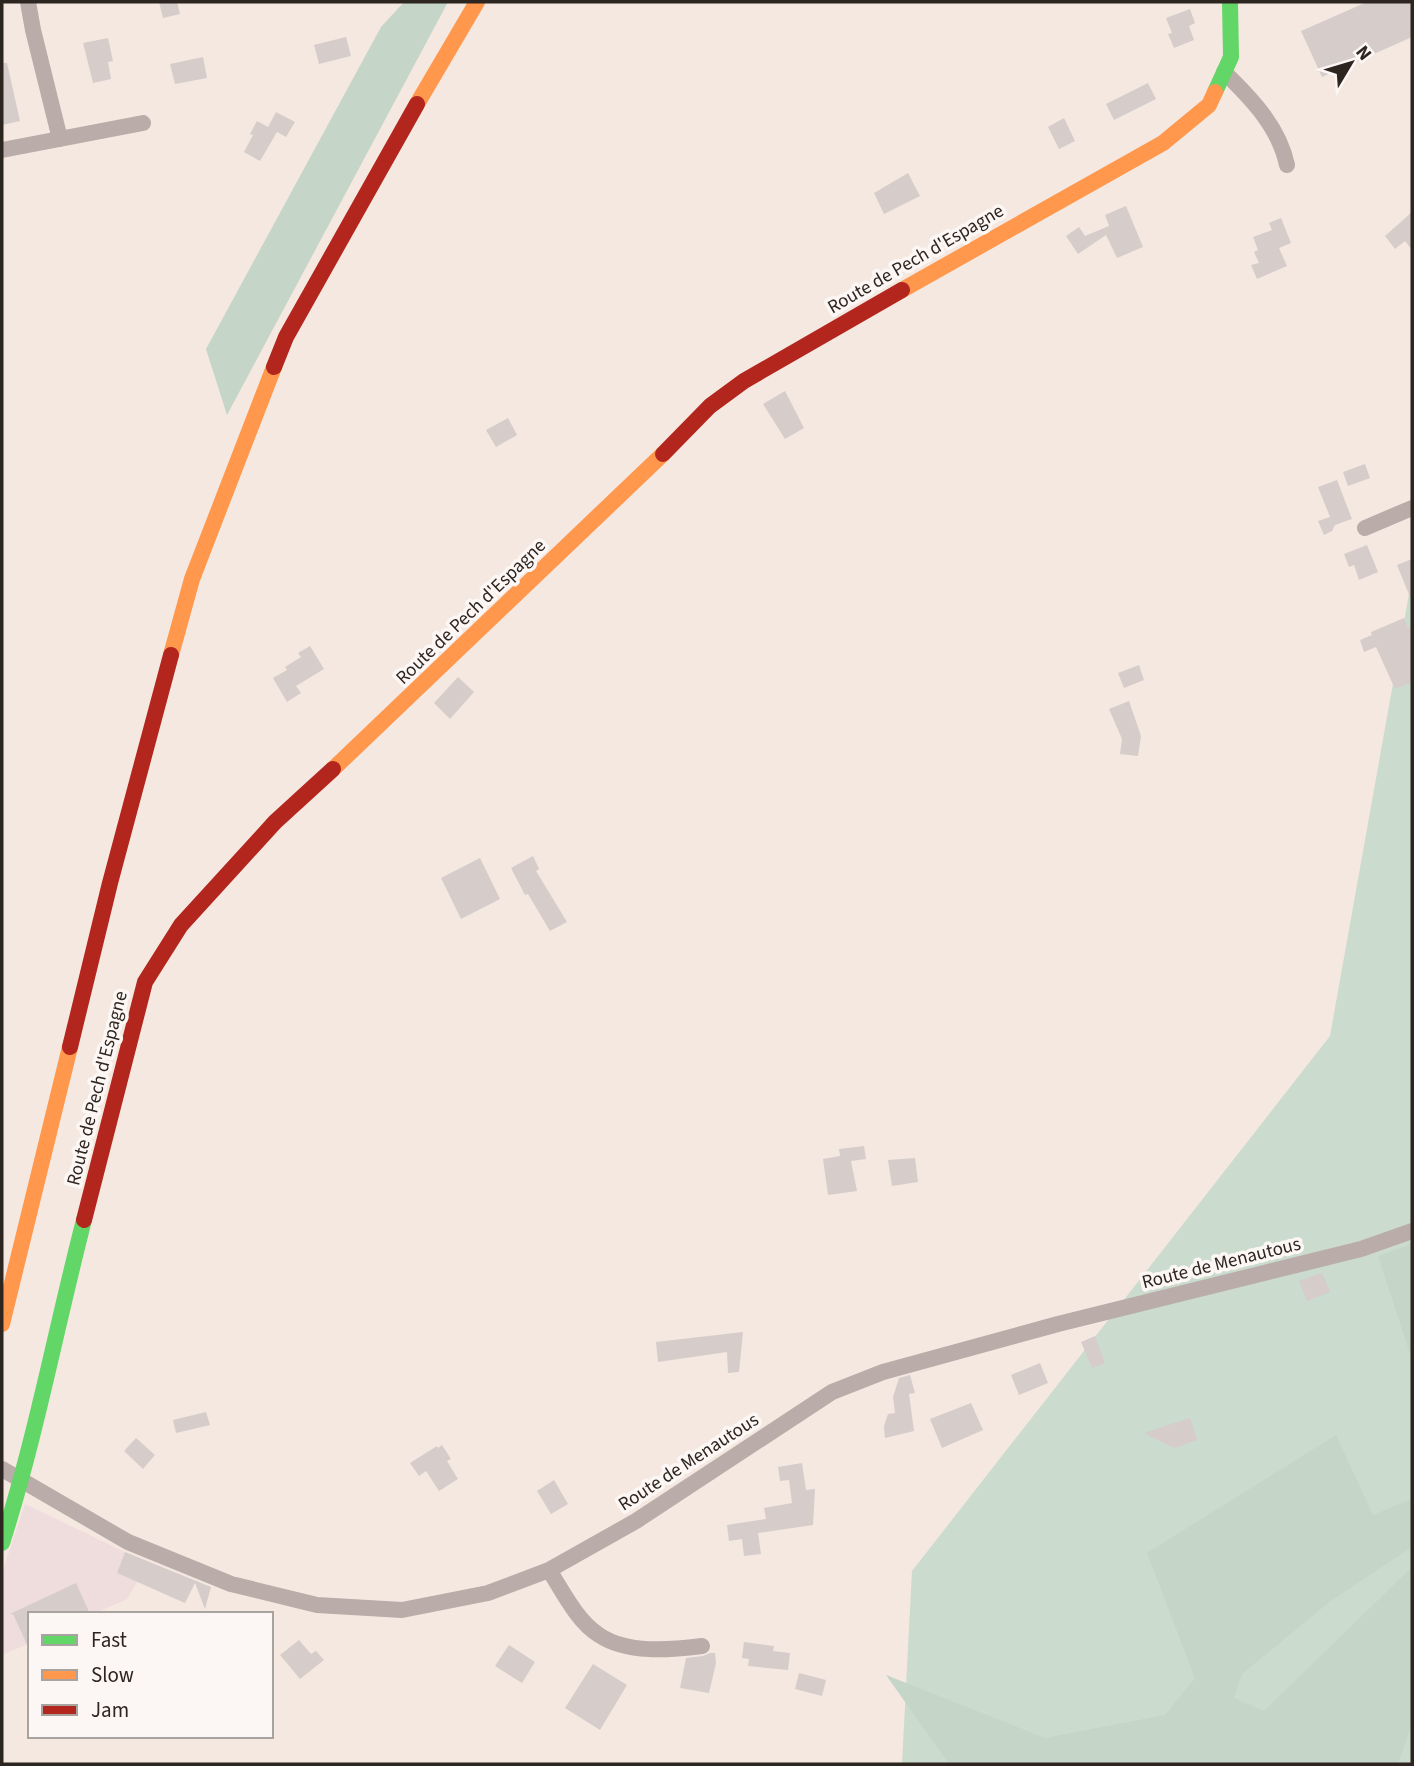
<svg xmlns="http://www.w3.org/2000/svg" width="1414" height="1766" viewBox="0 0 1414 1766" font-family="'Source Sans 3',sans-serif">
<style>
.industrial{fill:#efdcdc}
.green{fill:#cbdbcd}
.forest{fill:#c5d5c7}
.building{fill:#d6ccca}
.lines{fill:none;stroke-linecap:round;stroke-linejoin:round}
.street{stroke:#b9aca9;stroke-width:16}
.fast{stroke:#63d668;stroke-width:16}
.slow{stroke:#ff974d;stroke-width:16}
.jam{stroke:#b3261e;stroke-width:16}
.labels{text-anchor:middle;stroke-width:7;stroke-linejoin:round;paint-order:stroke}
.street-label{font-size:19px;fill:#2d2520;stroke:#fcf7f4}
</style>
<rect width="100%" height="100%" fill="#f4e8e1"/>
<!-- industrial -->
<path class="industrial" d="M25,1504L125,1552L117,1573L137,1582L127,1599L94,1614H30V1643L2,1655V1573Z"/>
<!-- green -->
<path class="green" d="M1412,577V1764H902L912,1571L1330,1036Z"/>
<!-- forest -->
<path class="forest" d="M404,2H448L227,415L206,349L381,27Z
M1412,1244V1360L1378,1256Z
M1336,1435L1373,1515L1412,1499V1547L1328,1603L1242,1674L1234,1698L1264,1711L1412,1567V1723L1398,1764H949L886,1675L1045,1738L1165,1715L1195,1678L1147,1553Z"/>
<!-- building -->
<path class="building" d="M159,2H177L180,14L163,18Z
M1367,2H1412V37L1322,77L1301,31Z
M1190,9L1195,23L1189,26L1194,40L1174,48L1168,34L1172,33L1166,18Z
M346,37L351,56L319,64L314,45Z
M108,38L113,61L108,62L111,79L93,83L83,43Z
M203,57L207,78L175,84L170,64Z
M2,63H7L20,121L2,125Z
M1148,83L1156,99L1114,120L1106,104Z
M276,112L295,122L286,137L277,132L260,161L244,152L253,135L250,134L257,121L268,127Z
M1064,118L1075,141L1059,149L1048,127Z
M908,173L920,196L884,214L874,193Z
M1126,206L1143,247L1117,258L1106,235L1078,254L1066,236L1079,227L1085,236L1109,226L1105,215Z
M1412,212V250L1405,241L1395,249L1385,236Z
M1281,218L1291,243L1279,248L1287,266L1257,279L1251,265L1259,263L1254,252L1258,250L1253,237L1272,230L1269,223Z
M785,391L804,428L785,439L763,404Z
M508,418L517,435L496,447L486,430Z
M1365,464L1370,478L1348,486L1343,472Z
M1337,480L1352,519L1335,525L1332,531L1324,535L1318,521L1330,517L1318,487Z
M1367,545L1378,572L1359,580L1354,565L1349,567L1344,554Z
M1412,559V602L1397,565Z
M1404,618L1408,628L1412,627V682L1395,689L1376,647L1364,652L1360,640L1372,635L1371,632Z
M310,646L324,669L296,686L301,693L287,702L273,678L287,670L285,667L301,657L298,653Z
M1139,665L1144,680L1124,688L1118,673Z
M458,677L474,692L450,719L434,703Z
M1129,701L1141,736L1138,756L1120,754L1122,739L1109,709Z
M533,856L539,869L536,871L567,922L550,931L528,894L525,895L511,868Z
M480,858L500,899L461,919L441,878Z
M864,1146L866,1159L851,1161L857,1191L828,1195L823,1159L840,1156L839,1149Z
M915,1158L918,1182L892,1186L888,1160Z
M1322,1273L1330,1292L1307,1301L1299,1281Z
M743,1332L739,1372L728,1373L727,1352L658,1362L656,1342Z
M1095,1336L1105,1363L1092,1368L1081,1342Z
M1040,1363L1048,1383L1019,1395L1011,1375Z
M910,1375L915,1393L909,1394L914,1431L885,1438L884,1426L888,1414L895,1413L893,1397L899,1378Z
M971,1403L983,1430L942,1448L930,1419Z
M206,1412L210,1425L176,1433L173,1420Z
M1190,1418L1197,1440L1174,1448L1144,1433Z
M136,1438L155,1455L143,1469L124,1451Z
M442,1445L451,1459L447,1461L458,1479L439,1491L426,1471L419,1476L410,1463L437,1446L438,1448Z
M802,1463L806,1490L815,1489L813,1525L758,1533L761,1554L744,1556L742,1539L729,1541L727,1525L766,1519L764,1508L792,1503L789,1480L780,1481L778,1467Z
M554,1480L568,1504L551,1514L537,1491Z
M125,1552L211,1587L205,1609L195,1583L185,1603L117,1573Z
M76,1583L90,1614H30V1651L13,1614H10Z
M299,1640L311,1654L316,1651L324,1660L300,1679L280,1655Z
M744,1642L774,1646L773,1651L790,1653L788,1670L748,1666L749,1659L742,1658Z
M509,1645L535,1662L522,1683L495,1666Z
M710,1653H715L716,1663L709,1693L680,1688L686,1658L703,1656Z
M593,1664L627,1685L600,1730L565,1708Z
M799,1673L826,1680L822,1696L795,1689Z"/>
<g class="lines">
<!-- street -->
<path class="street" d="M28,2L33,30L60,139
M1224,72C1251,98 1279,127 1287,165
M2,150L143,123
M1365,528L1412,508
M2,1469L128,1542L231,1584L317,1605L402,1610L488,1593L549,1570L636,1521L832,1392L883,1372L1058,1324L1361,1249L1412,1231
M549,1570C563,1592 577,1621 599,1635C627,1654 670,1650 702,1646"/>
<!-- fast -->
<path class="fast" d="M1215,92L1231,57L1230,2
M2,1543C36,1437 56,1328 84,1220"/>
<!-- slow -->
<path class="slow" d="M417,104L477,2
M902,290L1163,143L1209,105L1215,92
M171,655L192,579L274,367
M333,769L663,454
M2,1324L70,1047"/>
<!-- jam -->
<path class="jam" d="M274,367L286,337L417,104
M663,454L710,406L744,381L902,290
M70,1047L110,883L171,655
M84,1220L145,982L181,925L275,822L333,769"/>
</g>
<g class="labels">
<!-- street labels -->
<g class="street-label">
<text transform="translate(915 258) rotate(-30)" y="7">Route de Pech d'Espagne</text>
<text transform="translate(470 611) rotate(-44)" y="7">Route de Pech d'Espagne</text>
<text transform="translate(96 1088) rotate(-76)" y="7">Route de Pech d'Espagne</text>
<text transform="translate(1221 1262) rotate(-14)" y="7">Route de Menautous</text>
<text transform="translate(688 1461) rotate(-33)" y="7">Route de Menautous</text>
</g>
</g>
<!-- border -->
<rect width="1414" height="1766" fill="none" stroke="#2d2520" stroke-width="7"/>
<!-- legend -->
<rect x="28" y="1612" width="245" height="126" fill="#fcf7f4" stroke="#a9a39f" stroke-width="2"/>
<rect x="42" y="1635" width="35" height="10" fill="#63d668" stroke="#a9a39f" stroke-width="2"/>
<text x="91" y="1647" font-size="21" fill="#2d2520">Fast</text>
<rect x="42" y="1670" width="35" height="10" fill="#ff974d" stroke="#a9a39f" stroke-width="2"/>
<text x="91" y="1682" font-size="21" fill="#2d2520">Slow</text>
<rect x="42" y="1705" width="35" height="10" fill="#b3261e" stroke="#a9a39f" stroke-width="2"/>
<text x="91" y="1717" font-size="21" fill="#2d2520">Jam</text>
<!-- north arrow -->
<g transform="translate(1351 63) rotate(52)" stroke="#fcf7f4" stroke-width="5" paint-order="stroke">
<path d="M0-5L12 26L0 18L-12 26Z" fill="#2d2520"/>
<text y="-10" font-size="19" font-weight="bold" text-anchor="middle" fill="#2d2520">N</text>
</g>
</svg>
